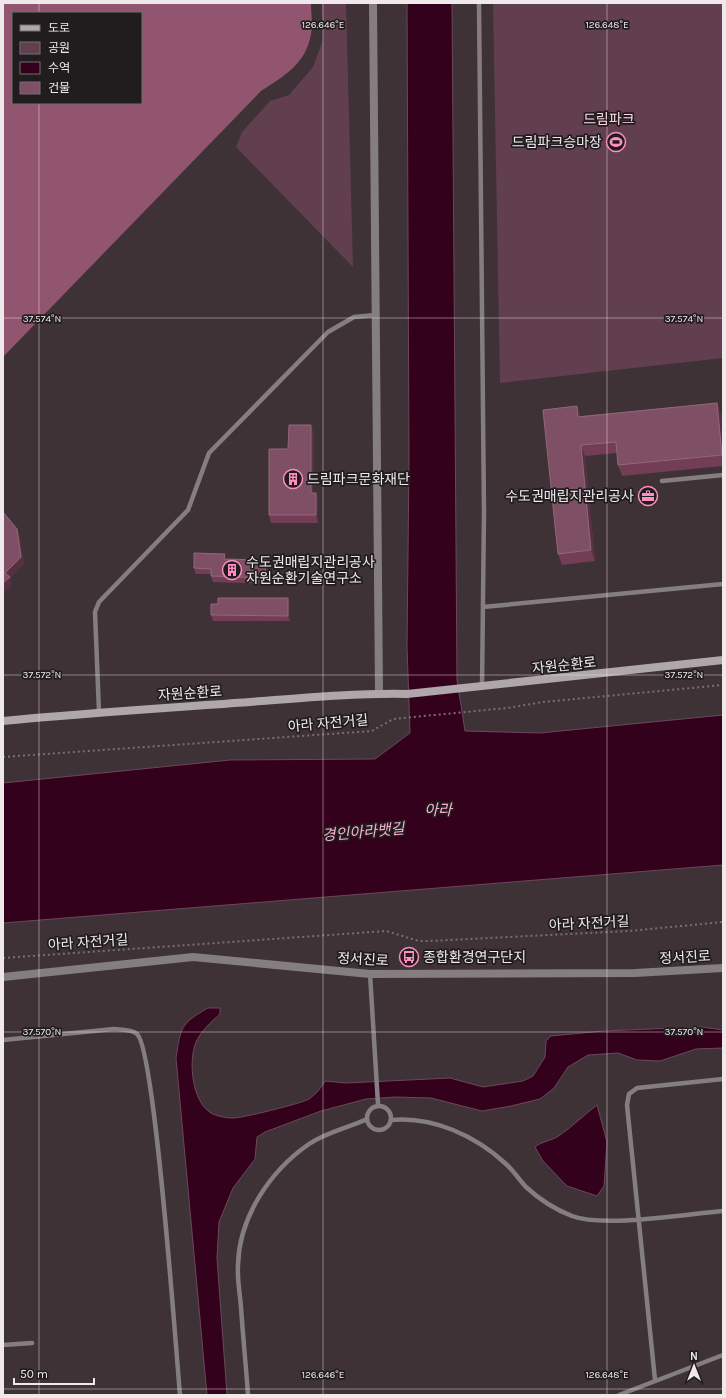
<svg xmlns="http://www.w3.org/2000/svg" width="726" height="1398" viewBox="0 0 726 1398" font-family="Karla,'Noto Sans KR',sans-serif">
<style>
.green{fill:#623f4e}
.forest{fill:#91556f;fill-rule:evenodd}
.water{fill:#34011d;stroke:#6c475b}
.lines{fill:none;stroke-linecap:round;stroke-linejoin:round}
.path{stroke:#796f73;stroke-width:2;stroke-dasharray:2 3;stroke-linecap:butt}
.service{stroke:#847e81;stroke-width:4.5}
.minor{stroke:#847e81;stroke-width:8}
.tertiary{stroke:#847e81;stroke-width:8}
.secondary{stroke:#b0a7aa;stroke-width:8}
.wall{fill:#723d55}
.shaded-wall{fill:#573142}
.building{fill:#7f4f65;stroke:#91687a}
.ticks{fill:none;stroke:#f0e9eb;stroke-width:1;stroke-opacity:0.45}
.labels{text-anchor:middle;stroke-width:3.5;stroke-linejoin:round;paint-order:stroke}
.park-label{font-size:14px;fill:#fdd7e6;stroke:#211c1e}
.poi-label{font-size:14px;fill:#f0e9eb;stroke:#211c1e;text-anchor:start}
.street-label{font-size:14px;fill:#f0e9eb;stroke:#211c1e}
.water-label{font-size:15px;font-style:italic;fill:#f8afcd;stroke:#211c1e}
.ticks-label{font-size:10px;text-anchor:middle;fill:#f0e9eb;stroke:#211c1e;stroke-width:3.5;stroke-linejoin:round;paint-order:stroke}
</style>
<rect width="100%" height="100%" fill="#3e3237"/>
<!-- green -->
<path class="green" d="M322,3H346L353,267L236,147L242,132L270,101L289,95L313,67L323,40Z
M493,3H723V358L500,383Z"/>
<!-- forest -->
<path class="forest" d="M3,3H311C311,13 313,25 311,34C306,64 284,76 261,91L3,357ZM13,13H141V103H13Z"/>
<!-- water -->
<path class="water" d="M407,3H452L457,680L465,731L540,733L723,715V865L3,923V783L230,760L375,759L410,733L407,646L409,461Z
M208,1008H220V1014C211,1022 201,1031 196,1042C188,1061 192,1102 211,1113C216,1116 226,1118 232,1118C239,1119 303,1103 309,1099C316,1094 321,1088 325,1081L346,1083L450,1078L483,1087L523,1081L533,1076L545,1057L546,1041L551,1036L603,1031L701,1027L723,1030V1048L696,1049L660,1061L637,1060L618,1053L588,1055L568,1067L554,1088L540,1099L511,1106L482,1111L431,1098L396,1097L366,1099L321,1111L265,1132L257,1137L255,1159L233,1188L219,1222L217,1258L227,1395H207L176,1058C181,1027 180,1024 208,1008Z
M597,1105L607,1142L604,1186L597,1196L567,1186L543,1161L535,1147C542,1141 552,1141 560,1135C573,1126 584,1115 597,1105Z"/>
<g class="lines">
<!-- path -->
<path class="path" d="M3,757L372,731L393,719L507,708L543,702L723,685
M3,958L386,931L419,941H430L629,931L723,922"/>
<!-- service -->
<path class="service" d="M479,3L484,513L482,687
M662,481L723,475
M483,607L723,584
M99,712L95,612L99,602L188,510L209,453L328,332L354,317L375,315
M370,974L378,1104
M3,1040L114,1029C121,1030 132,1029 137,1034C155,1049 176,1351 180,1395
M367 1118a12 12 0 1 1 24 0a12 12 0 1 1-24 0Z
M391,1120C433,1116 476,1136 506,1164C514,1171 519,1180 526,1187C540,1200 554,1209 572,1216C604,1228 686,1214 723,1211
M3,1345L32,1343
M655,1380L627,1105L629,1094L637,1088L723,1079
M248,1395C246,1366 243,1337 241,1307C240,1294 237,1279 238,1265C239,1217 270,1171 309,1144C327,1132 348,1128 367,1119
M619,1395L723,1355"/>
<!-- minor -->
<path class="minor" d="M373,3L379,693"/>
<!-- tertiary -->
<path class="tertiary" d="M3,977L193,957L370,974L635,973L723,968"/>
<!-- secondary -->
<path class="secondary" d="M3,721C85,713 168,708 250,702C302,698 355,693 407,694L723,660"/>
</g>
<!-- wall -->
<path class="wall" d="M717,403L721,414L723,432V466L622,476L618,465L617,453L585,456L595,561L562,565L558,554L581,416Z
M314,433L313,493H316L318,501V523H271L269,515Z
M227,559L266,560L268,566L267,584L213,582L211,576V574H196L194,568Z
M288,598L290,604V621H213L211,615L218,604Z"/>
<!-- shaded-wall -->
<path class="shaded-wall" d="M717,403L721,414L723,432V456Z
M577,406L581,418L578,417Z
M311,425L314,433L313,501L311,493Z
M581,445L585,456L595,561L591,550Z
M316,493L318,501V523L316,515Z
M17,529L20,537L24,564L10,578L12,585L3,594V583L5,573Z
M266,560L268,566L267,584L265,578Z
M288,598L290,604V621L288,616Z"/>
<!-- building -->
<path class="building" d="M717,403L722,455L618,465L616,442L581,445L591,550L558,554L543,410L577,406L578,417Z
M289,425H311V493H316V515H269V449H288Z
M3,512L17,529L21,557L5,573L10,577L3,583Z
M194,553L225,554L224,559L266,560L265,578L211,576V569L194,568Z
M218,598H288V616L211,615V604H218Z"/>
<!-- ticks -->
<path class="ticks" d="M39,3V13M323,3V1395M607,3V1395M39,103V1395M3,318H723M3,675H723M3,1032H723M3,1389H723"/>
<!-- icons -->
<defs>
<g id="stadium-ring" transform="scale(1)"><circle r="9.5" fill="#211c1e" stroke="#fd8ec0" stroke-width="1.5"/><path d="M0-5a6.5 5 0 1 0 0 10a6.5 5 0 1 0 0-10ZM-3.5-1.8h7v3.6h-7Z" fill="#fd8ec0"/></g>
<g id="building-ring" transform="scale(1)"><circle r="9.5" fill="#211c1e" stroke="#fd8ec0" stroke-width="1.5"/><path d="M-4-6H4V6H1V3H-1V6H-4ZM-2.5-4.3h1.7v1.8h-1.7ZM.8-4.3h1.7v1.8H.8ZM-2.5-1h1.7V.8h-1.7ZM.8-1h1.7V.8H.8Z" fill="#fd8ec0"/></g>
<g id="office-ring" transform="scale(1)"><circle r="9.5" fill="#211c1e" stroke="#fd8ec0" stroke-width="1.5"/><path d="M-6-3h4V-5.5h4V-3h4V5H-6ZM-1-4.5V-3h2v-1.5ZM-6 0V1H6V0Z" fill="#fd8ec0"/></g>
<g id="bus-ring" transform="scale(1)"><circle r="9.5" fill="#211c1e" stroke="#fd8ec0" stroke-width="1.5"/><path d="M-5-6H5V4H4V6H2V4H-2V6H-4V4H-5ZM-3.5-4V0h7V-4ZM-3.5 1.2v1.5H-2V1.2ZM2 1.2v1.5H3.5V1.2Z" fill="#fd8ec0"/></g>
</defs>
<g fill-rule="evenodd">
<use href="#stadium-ring" x="616" y="142"/>
<use href="#building-ring" x="293" y="479"/>
<use href="#office-ring" x="648" y="496"/>
<use href="#building-ring" x="232" y="570"/>
<use href="#bus-ring" x="409" y="957"/>
</g>
<g class="labels">
<!-- park labels -->
<g class="park-label">
<text x="609" y="124">드림파크</text>
</g>
<!-- poi labels -->
<g class="poi-label">
<text x="602" y="147" text-anchor="end">드림파크승마장</text>
<text x="307" y="484">드림파크문화재단</text>
<text x="634" y="501" text-anchor="end">수도권매립지관리공사</text>
<text x="246" y="567">수도권매립지관리공사<tspan x="246" dy="16">자원순환기술연구소</tspan></text>
<text x="423" y="962">종합환경연구단지</text>
</g>
<!-- street labels -->
<g class="street-label">
<text transform="translate(564 665) rotate(-6)" y="5">자원순환로</text>
<text transform="translate(190 693) rotate(-4)" y="5">자원순환로</text>
<text transform="translate(328 723) rotate(-5)" y="5">아라 자전거길</text>
<text transform="translate(589 923) rotate(-3)" y="5">아라 자전거길</text>
<text transform="translate(88 942) rotate(-4)" y="5">아라 자전거길</text>
<text transform="translate(685 957) rotate(-3)" y="5">정서진로</text>
<text transform="translate(363 959) rotate(3)" y="5">정서진로</text>
</g>
<!-- water labels -->
<g class="water-label">
<text x="438" y="815">아라</text>
<text transform="translate(363 832) rotate(-5)" y="5">경인아라뱃길</text>
</g>
</g>
<g class="ticks-label">
<text x="323" y="28">126.646°E</text>
<text x="607" y="28">126.648°E</text>
<text x="42" y="322">37.574°N</text>
<text x="684" y="322">37.574°N</text>
<text x="42" y="678">37.572°N</text>
<text x="684" y="678">37.572°N</text>
<text x="42" y="1035">37.570°N</text>
<text x="684" y="1035">37.570°N</text>
<text x="323" y="1378">126.646°E</text>
<text x="607" y="1378">126.648°E</text>
</g>
<!-- border -->
<rect width="726" height="1398" fill="none" stroke="#f0e9eb" stroke-width="8"/>
<!-- legend -->
<rect x="12" y="12" width="130" height="92" fill="#211c1e" stroke="#746e70"/>
<rect x="20" y="25" width="20" height="6" fill="#b0a7aa" stroke="#746e70"/>
<text x="48" y="32" font-size="12" fill="#f0e9eb">도로</text>
<rect x="20" y="42" width="20" height="12" fill="#623f4e" stroke="#746e70"/>
<text x="48" y="52" font-size="12" fill="#f0e9eb">공원</text>
<rect x="20" y="62" width="20" height="12" fill="#34011d" stroke="#746e70"/>
<text x="48" y="72" font-size="12" fill="#f0e9eb">수역</text>
<rect x="20" y="82" width="20" height="12" fill="#7f4f65" stroke="#746e70"/>
<text x="48" y="92" font-size="12" fill="#f0e9eb">건물</text>
<!-- north arrow -->
<g transform="translate(694 1366)" stroke="#211c1e" stroke-width="3" paint-order="stroke">
<path d="M0-3L7 15L0 10L-7 15Z" fill="#f0e9eb"/>
<text y="-6" font-size="11" font-weight="bold" text-anchor="middle" fill="#f0e9eb">N</text>
</g>
<!-- scale -->
<path d="M14 1378v6h80v-6" fill="none" stroke="#f0e9eb" stroke-width="2"/>
<text x="20" y="1378" font-size="12" fill="#f0e9eb" stroke="#211c1e" stroke-width="3" paint-order="stroke">50 m</text>
</svg>
